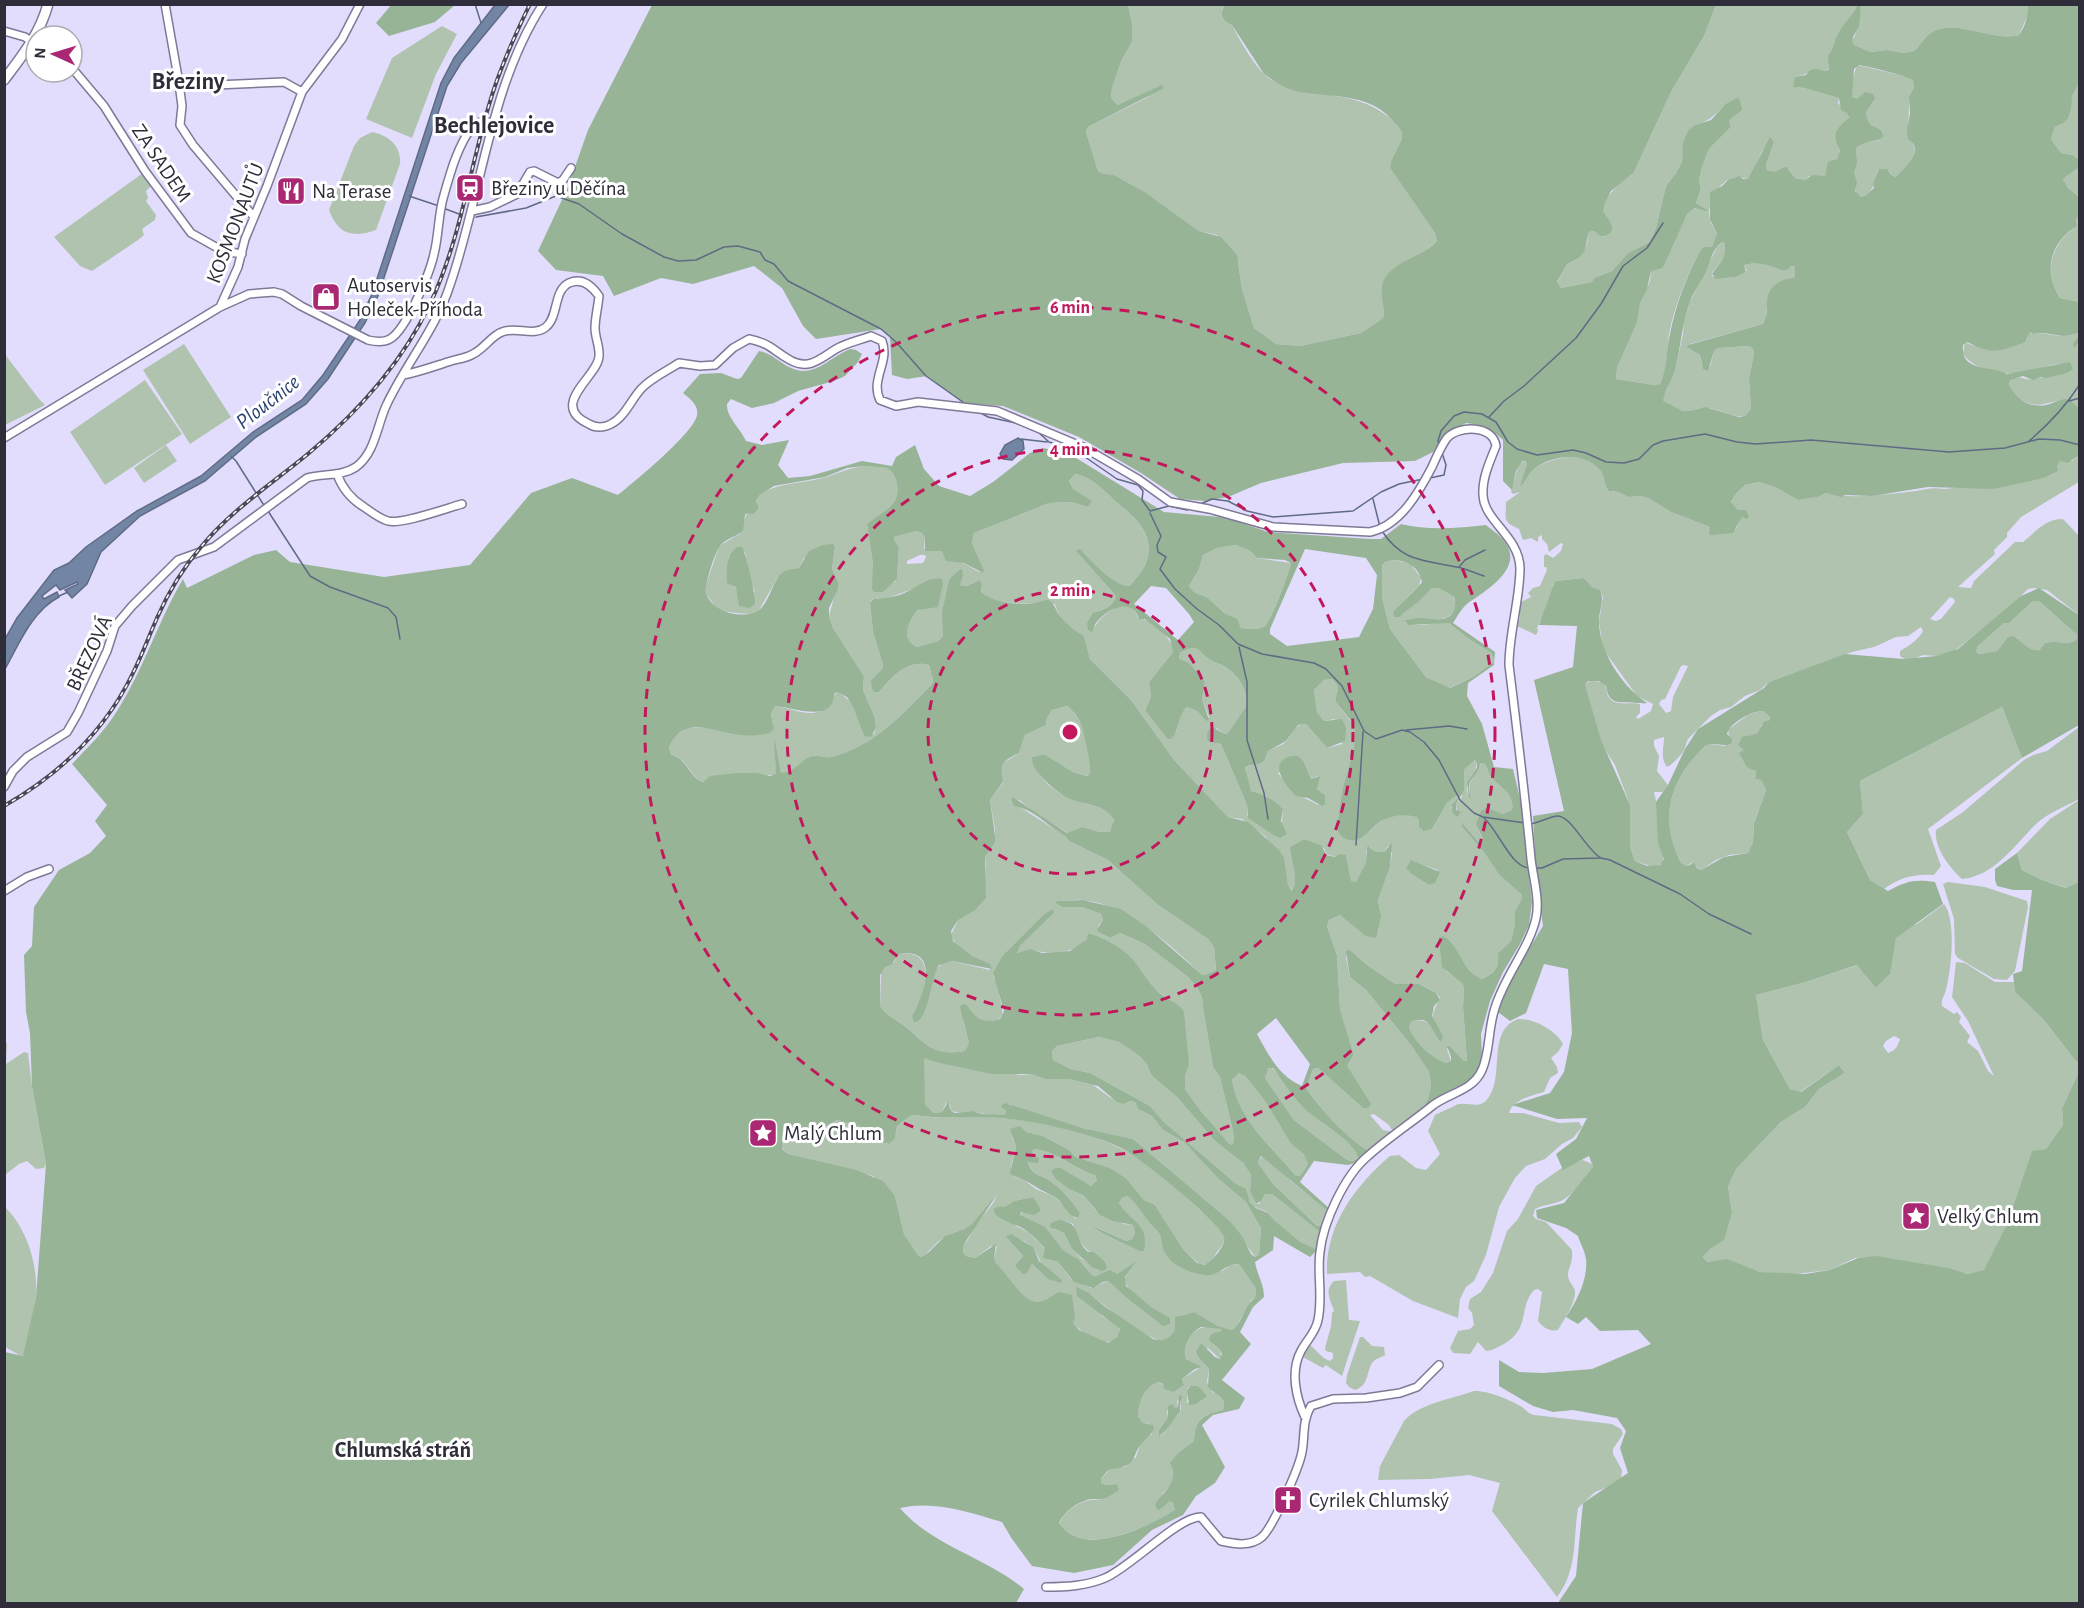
<svg xmlns="http://www.w3.org/2000/svg" width="2084" height="1608" viewBox="0 0 2084 1608" font-family="'Alegreya Sans',sans-serif">
<style>
.green{fill:#b0c3af;fill-rule:evenodd}
.forest{fill:#97b496;fill-rule:evenodd}
.water{fill:#7385a5;stroke:#5f6b85;stroke-width:1.5}
.lines{fill:none;stroke-linecap:round;stroke-linejoin:round}
.stream{stroke:#5f6b85;stroke-width:1.5}
.street-casing{stroke:#7e7996;stroke-width:10}
.secondary-casing{stroke:#7e7996;stroke-width:12}
.street{stroke:#fff;stroke-width:7}
.secondary{stroke:#fff;stroke-width:9}
.rail-casing{stroke:#4b4858;stroke-width:4}
.rail{stroke:#fff;stroke-width:1.5;stroke-dasharray:4.5;stroke-linecap:butt}
.ring{fill:none;stroke:#c2185b;stroke-width:3;stroke-dasharray:10 8}
.labels{text-anchor:middle;stroke-width:6;stroke-linejoin:round;paint-order:stroke}
.street-label{font-size:21px;fill:#2f2d3a;stroke:#fff}
.poi-label{font-size:21px;fill:#2f2d3a;stroke:#fff;text-anchor:start}
.water-label{font-size:22px;font-style:italic;fill:#2a4270;stroke:#fff}
.neighbourhood-label{font-size:22px;font-weight:bold;fill:#2f2d3a;stroke:#fff}
.quarter-label{font-size:24px;font-weight:bold;fill:#2f2d3a;stroke:#fff}
.centre{fill:#c2185b;stroke:#fff;stroke-width:3}
.ring-label{font-size:18px;text-anchor:middle;font-weight:bold;fill:#c2185b;stroke:#fff;stroke-width:6;stroke-linejoin:round;paint-order:stroke}
</style>
<rect width="100%" height="100%" fill="#e2ddfd"/>
<!-- green -->
<path class="green" d="M1128,5H1224L1222,9L1227,22L1232,25C1239,39 1257,72 1272,80C1313,101 1360,87 1395,123C1398,126 1402,129 1402,134C1403,140 1392,158 1390,168L1435,233L1437,241C1423,256 1388,265 1382,285C1379,296 1386,307 1383,318L1361,333L1300,346L1276,344L1254,328L1242,289L1238,261L1217,235L1199,231L1145,192L1114,175L1101,173L1098,171L1086,132L1088,127L1150,96L1118,105L1111,98L1112,88L1122,59L1132,42V23Z
M1716,5H1857C1853,16 1843,24 1838,35C1834,41 1836,48 1830,53L1829,68L1826,71C1816,69 1806,75 1795,77L1798,88H1804L1839,98L1838,103L1847,112L1849,119L1838,147L1840,152L1837,159L1830,162L1825,176H1809L1805,180L1795,178L1789,169L1783,168L1775,173L1767,170L1766,165L1774,142L1762,151L1749,179C1742,179 1741,176 1735,177C1718,181 1706,204 1710,220C1711,225 1715,228 1717,233L1712,247L1700,251C1686,278 1675,304 1669,334C1666,354 1669,364 1660,384L1654,385L1616,379L1617,368L1637,323L1640,304L1650,281L1651,270L1665,264L1687,213L1696,208L1706,210L1696,203L1701,189L1699,180L1702,167L1709,149L1731,127L1729,120L1740,98C1721,105 1714,121 1695,125L1682,156V162L1676,173L1666,186L1656,228L1650,242L1628,253L1612,271L1594,278L1592,282L1561,288L1557,283L1567,264L1579,258L1587,243L1589,232L1594,231L1601,237H1604L1603,208L1607,198L1619,183L1634,172L1671,92L1704,36Z
M1861,5H2028V15L2019,35C1993,42 1959,20 1934,31C1925,35 1921,45 1914,51L1904,53L1887,50L1871,52L1854,45L1852,39L1855,36Z
M442,26L457,34L436,74L412,138L366,119L392,58Z
M1857,65L1909,77L1913,80L1914,88L1909,104L1908,140C1925,149 1906,169 1896,177L1891,175L1889,171L1878,170C1875,181 1874,193 1861,197L1856,194C1856,188 1853,180 1854,174C1855,164 1857,160 1856,149L1862,144L1879,140V129L1871,125L1866,117L1867,107L1874,101L1855,99L1852,97V81Z
M2079,82V160L2073,155L2061,153L2051,139L2055,127C2072,119 2068,111 2072,96C2073,92 2077,86 2079,82Z
M372,132C388,135 402,146 400,164L376,230C353,238 338,235 329,210L354,146L360,138Z
M2078,168L2080,170L2079,197L2068,188L2063,179Z
M143,173L152,185L146,191L148,198L146,201L156,215L155,220L142,229L144,235L138,240L92,271L80,266L54,237Z
M2079,215V302L2060,298C2043,272 2051,243 2077,226L2076,220Z
M1723,242L1725,243C1725,261 1721,261 1712,273V276C1725,281 1735,277 1747,271L1744,265C1758,261 1770,265 1783,271L1790,266L1795,267V277L1790,279L1766,310V319L1763,324L1690,344L1689,348L1700,355L1702,366L1710,367L1714,351L1718,348L1749,346L1753,349L1754,354L1749,378L1751,409L1745,416C1731,418 1718,407 1703,408C1696,408 1691,413 1684,411C1678,409 1669,405 1662,401L1676,366L1683,334L1684,321L1690,302L1717,247Z
M2029,332L2033,334C2043,332 2053,336 2063,336C2068,336 2073,334 2078,333L2079,409C2060,384 2036,427 2009,386L2010,380C2022,374 2024,381 2033,379C2041,378 2049,376 2058,375L2065,364C2053,363 2043,368 2032,371C2009,376 1978,374 1963,354L1965,342L1974,346L2027,339Z
M184,344L231,417L190,444L143,370Z
M4,353L39,399L45,405L5,425Z
M145,380L182,434L105,485L70,432Z
M166,445L177,461L144,483L134,468Z
M2079,454V482L2021,517L2007,533V537L1994,550L1995,554L1958,587L1971,588L1974,581L2015,542H2023C2036,532 2044,519 2063,519L2079,536V615L2047,590L2034,588L2028,589L2011,606L1952,653L1936,656L1923,655L1911,660H1906L1900,656V651C1909,646 1918,640 1923,631L1921,627L1908,636L1896,637L1874,647L1852,652L1769,682L1760,690L1745,696L1731,707L1720,710L1711,716L1688,739C1686,742 1686,745 1685,748C1683,754 1672,765 1667,767C1660,758 1664,747 1664,737L1654,740V746L1659,756L1657,771L1668,785L1664,792H1654L1659,813L1658,844L1663,855L1664,863L1653,867L1635,861L1630,847V805L1615,765L1602,745L1585,684C1590,679 1597,681 1603,683C1607,687 1606,692 1608,696C1615,708 1630,701 1640,704V713L1636,717L1638,719L1651,711L1653,704L1637,696L1603,649L1599,621L1603,597L1600,590L1592,587L1584,578L1555,581L1553,585L1555,590L1537,628L1538,631L1536,635L1517,626L1520,617L1519,609L1521,602L1531,597L1528,593L1533,588L1540,586L1547,570L1546,567H1544V556L1546,554L1553,558L1561,551L1563,544L1561,543L1549,552L1547,544L1542,539V535L1538,537V542L1531,538L1523,540L1519,529C1502,521 1506,521 1506,502L1520,492L1513,494L1511,492L1519,463L1524,461L1527,464L1522,483H1524L1532,470L1536,467C1557,457 1583,449 1601,471C1606,477 1608,485 1612,492H1618L1628,497L1641,496L1648,498L1671,512L1710,527V529H1736L1745,510H1738L1731,503L1735,495L1745,485L1759,482L1775,487L1798,500L1818,497L1826,493C1854,500 1887,494 1916,491C1926,489 1933,487 1944,489L2044,478L2059,471L2057,467L2060,461H2072ZM1950,597L1954,599L1955,602L1941,619L1936,621L1930,619ZM1684,665L1688,666L1673,697L1671,711L1666,713L1659,704L1661,700L1665,699L1681,666Z
M864,466L889,468C894,473 896,478 897,485C901,507 878,513 867,524L873,564V591L895,582L897,578L899,547L894,540V537L916,531L922,533L925,538L924,549L942,551L979,572L984,570L972,543L974,533L1049,503L1071,502L1088,507L1091,501L1073,489L1069,481L1075,474C1090,476 1104,490 1114,500C1133,516 1157,535 1146,563C1143,571 1135,579 1130,586C1115,587 1090,560 1079,549L1075,550L1116,596C1116,602 1104,611 1098,612L1093,631C1098,615 1131,591 1138,618C1152,619 1170,637 1174,650L1173,652L1149,682L1151,697L1145,709L1151,716L1176,732L1181,713L1187,707L1197,711L1206,721L1209,717L1202,699L1205,682L1179,659L1180,653C1199,642 1197,651 1209,659C1213,662 1218,663 1222,665C1237,673 1247,689 1247,705L1228,733L1225,734L1216,728L1209,742L1221,744L1247,805V815L1262,827L1282,823L1283,809C1275,800 1263,794 1251,791L1244,771L1247,766C1262,762 1263,767 1268,751C1273,748 1278,747 1283,744C1293,737 1292,724 1306,724L1327,748L1342,744L1335,719L1324,721L1317,712L1314,690L1324,680L1332,679L1336,682L1338,688L1335,701L1352,723L1355,731L1354,748L1343,787L1347,839C1363,841 1369,831 1380,822C1387,816 1408,812 1417,817C1422,820 1427,826 1432,829L1447,803L1457,795L1458,798L1451,805V808L1457,812L1456,804L1462,797L1464,770L1475,760L1477,763C1475,776 1459,786 1472,799C1464,776 1477,782 1480,762L1484,763C1487,767 1489,773 1491,777C1500,788 1515,793 1512,810L1503,814L1483,809C1476,821 1476,827 1483,839L1481,845L1464,825L1462,827L1483,851L1495,868L1522,895V900L1515,911V924L1511,941L1498,953C1499,968 1496,972 1482,979L1475,976L1463,963L1446,971L1457,978L1462,983L1464,988L1463,1007L1467,1061H1464L1450,1046L1447,1049L1451,1061L1446,1063C1430,1057 1416,1043 1409,1028L1411,1022C1426,1016 1432,1027 1443,1036C1431,1016 1429,1020 1440,998L1436,993L1419,984H1395L1367,965L1350,950L1346,957L1350,977L1366,990L1411,1045L1429,1072L1431,1086L1428,1099L1421,1111L1368,1150C1350,1142 1317,1105 1306,1088L1313,1069L1318,1068L1363,1108L1347,1066L1353,1056V1052L1340,1009L1337,955L1330,935L1327,926L1329,920L1340,915L1353,924L1378,934L1380,910L1378,900L1390,867L1392,853L1388,846L1384,852H1376L1370,847L1366,850L1367,863L1356,882H1351L1346,855L1336,857L1326,854L1324,848L1304,839L1290,847C1290,860 1300,880 1293,891L1288,885L1286,874L1266,837L1242,819L1228,817L1175,761L1131,700L1090,659L1084,636C1071,631 1058,618 1055,604C1037,603 991,607 981,591L982,584L980,580L967,586L960,585V569L950,578L948,584L943,609V636L938,641L917,647C901,640 906,618 919,610C926,606 933,608 939,605L915,588L888,598L872,599L870,603L873,632L883,665L882,669L871,680L879,692C892,677 907,659 929,665L933,680L932,684C903,714 873,747 831,757C825,758 819,755 813,756C805,758 801,766 794,770C790,773 785,773 781,774L775,740L776,775H765L758,773L708,778L703,782C689,777 688,757 671,755L669,747C673,737 678,732 688,728L773,724L771,714L775,706C789,707 809,718 822,710C828,706 833,696 837,692C855,700 858,718 864,736L874,734L876,728L875,718L863,690L864,676L833,628L829,616L838,582L832,569L835,547L804,558L799,568L778,577L758,612L751,614L736,613L722,611L715,606L706,594V585L719,546L741,533C752,480 780,488 823,478C837,474 848,468 864,466ZM745,552L749,577L755,592L739,606L738,590L727,578L729,556ZM920,555H925L926,557L923,563L907,564V561ZM1304,762L1311,779L1318,776L1317,789L1325,795L1319,805L1292,792L1278,773ZM1411,861L1438,870L1429,885L1413,875ZM1374,1114L1389,1125L1393,1132L1383,1130L1370,1115Z
M1237,545L1249,550L1257,558L1291,563C1290,571 1271,621 1265,626C1260,630 1248,629 1241,628L1237,620L1224,613L1208,598L1194,592L1189,586L1199,569L1203,555L1217,548Z
M1393,560L1410,563L1421,578L1419,586L1398,607L1403,614L1432,588C1440,587 1449,591 1455,599C1458,630 1423,615 1404,622C1418,629 1434,621 1449,623L1466,637L1491,653L1494,659L1493,664L1473,677L1449,688L1426,677L1390,629L1382,598V567L1385,562Z
M2036,601H2039L2077,635L2076,640C2067,646 2055,640 2045,643L2041,650C2030,652 2024,647 2017,638H2007L1997,651L1979,654L1976,651L1978,646L2004,623H2009L2032,602Z
M1067,706C1086,721 1092,750 1090,774L1088,776L1073,772L1044,754L1032,757C1033,768 1038,772 1045,781C1054,792 1068,798 1081,802C1091,806 1105,807 1111,815C1116,820 1113,827 1110,832H1100L1082,827L1068,833L1034,812L1018,799L1020,807L1065,836L1069,841L1108,860L1157,904L1208,939L1214,947L1216,970L1205,975L1201,974C1169,944 1127,904 1082,900C1075,899 1066,901 1058,901L1063,907H1082L1101,914L1103,920L1098,926V932L1110,938L1120,933L1145,944L1188,977C1197,987 1204,995 1203,1008L1213,1067L1220,1077L1233,1131L1234,1141L1232,1145H1229L1200,1110L1185,1089V1076L1189,1065L1178,1006L1156,990L1126,954L1112,944L1090,933C1081,954 1053,954 1035,951C1030,949 1022,952 1016,953L1020,946L1054,913L1042,916L1003,955L993,976C997,983 999,990 1000,998C1003,1011 1006,1021 989,1021C982,1021 977,1018 972,1014L963,1019L969,1043L965,1051C931,1057 925,1042 902,1024C895,1018 885,1014 880,1006L881,972L885,967L894,962L899,954C938,948 926,993 913,1013L929,991L936,970L942,963L952,961L990,970V964C976,959 956,950 951,935L958,920L986,892C983,882 987,869 985,857L995,843V830L990,800L1003,783L1000,771L1003,763L1019,753L1025,735L1046,725L1047,718L1052,710Z
M2002,707L2022,758L1928,829L1941,866L1934,875C1914,874 1901,877 1884,889L1870,880L1847,832L1863,814L1860,781Z
M1763,711L1770,717V720L1761,725C1760,732 1758,736 1750,735L1742,758L1746,764L1756,771L1755,779L1761,780L1766,790L1754,822L1753,842L1748,853L1729,855L1716,860L1701,870L1691,863L1687,866L1681,863C1658,817 1670,780 1705,746L1708,744L1725,746L1729,736L1728,730C1740,721 1748,712 1763,711Z
M2079,727V799C2065,807 2047,813 2035,825C2014,846 1994,876 1962,879C1949,867 1934,848 1936,830L1963,812L2024,760L2033,755L2047,751Z
M2079,800V882L2067,888L2042,880L2022,870L2017,853L2050,819Z
M1948,882L1985,887L2027,901L2028,907L2015,971L2007,980L1994,979L1958,958L1955,954L1954,919L1943,884Z
M1944,904C1957,920 1951,974 1945,993C1943,998 1941,1000 1942,1006L1954,1014L1957,1012L1961,1017L1959,1022L1970,1036L1967,1042L1978,1051L1988,1071L1994,1076L1968,1021L1952,997L1956,962L1965,963L1995,982H2014L2015,992L2044,1020L2075,1060L2079,1063V1072L2062,1108L2063,1125L2046,1149L2032,1152L2007,1224L1985,1270L1970,1274L1880,1257L1855,1258L1830,1270L1786,1275L1760,1272L1726,1260L1707,1262L1703,1257L1711,1248L1732,1212L1728,1187L1736,1169L1781,1122L1805,1107L1819,1089L1845,1073L1839,1065L1800,1092L1790,1089L1763,1040L1756,995L1806,982L1858,965L1876,988L1889,975L1896,938L1908,927L1917,924ZM1894,1036L1900,1039C1898,1046 1895,1051 1888,1053L1883,1046L1886,1041Z
M1518,1019C1533,1018 1556,1030 1563,1044L1558,1052L1551,1058L1557,1067L1558,1073L1550,1078L1544,1092C1532,1095 1513,1100 1509,1113H1523L1559,1123L1579,1122L1582,1127L1573,1138L1562,1144L1545,1159L1526,1166L1515,1178L1499,1207L1486,1255L1474,1281L1466,1287L1460,1299L1458,1318L1413,1301L1370,1276L1365,1277L1360,1272L1327,1274C1325,1226 1355,1186 1390,1156L1399,1155L1416,1168L1426,1170L1440,1154L1428,1131L1435,1115C1438,1113 1453,1107 1456,1105C1470,1100 1482,1114 1492,1091C1502,1069 1489,1029 1518,1019Z
M4,1037L7,1044L6,1064L24,1052L28,1053L32,1086L46,1164L44,1168L36,1169L27,1161L19,1164L5,1175Z
M1099,1037L1119,1042L1138,1055L1146,1063L1152,1076L1177,1097L1215,1141L1243,1163L1251,1175L1250,1190L1256,1204H1259L1265,1194H1272L1320,1232L1319,1240L1315,1249C1302,1247 1287,1233 1277,1223C1274,1220 1271,1216 1268,1213C1263,1209 1256,1209 1252,1204C1244,1193 1250,1190 1235,1183L1163,1121L1150,1106L1090,1073L1071,1069L1053,1060L1052,1051L1057,1046Z
M926,1057L935,1062L1021,1075L1031,1074L1045,1079H1068L1093,1085L1111,1098L1135,1102L1138,1109L1152,1116L1163,1130L1184,1142L1219,1178L1246,1202L1261,1228L1259,1254L1255,1257L1229,1220L1133,1139L1093,1131L1014,1107L1010,1104L1004,1108L1007,1114L1005,1115C995,1116 985,1114 975,1112C967,1110 959,1114 951,1111L950,1105L946,1103L942,1112L934,1113L925,1104L923,1064V1059Z
M1270,1067C1280,1072 1297,1100 1307,1110C1321,1123 1354,1141 1358,1158L1353,1161L1347,1160L1294,1120L1265,1078L1266,1070Z
M1239,1073L1245,1076L1265,1101L1291,1144L1305,1154L1308,1164L1300,1176H1296C1271,1146 1239,1121 1232,1080Z
M915,1115C939,1120 964,1116 988,1117C1034,1120 1083,1129 1124,1150C1148,1161 1179,1191 1199,1209C1206,1216 1226,1229 1224,1240C1223,1244 1220,1249 1217,1252C1213,1259 1209,1265 1200,1265L1183,1249L1155,1205L1144,1200L1126,1178L1110,1168L1076,1157L1069,1150L1043,1136L1026,1132L1012,1137L1016,1147L1011,1166L1014,1177L1024,1180L1036,1189L1055,1197L1075,1218H1079L1080,1213C1073,1202 1063,1191 1053,1183C1044,1175 1032,1176 1028,1162L1031,1161L1034,1156L1032,1151L1035,1149C1057,1152 1074,1169 1095,1175L1097,1180L1091,1186L1088,1185L1061,1168L1074,1191L1084,1196L1096,1211L1124,1224L1133,1225L1135,1233L1132,1239L1126,1241L1096,1227L1102,1233L1139,1251H1143C1150,1225 1129,1220 1119,1203L1122,1198L1127,1196L1137,1204L1160,1235L1165,1253L1171,1260L1222,1271L1231,1265L1239,1264L1256,1289L1255,1298L1251,1300L1236,1328L1232,1330L1223,1328L1213,1344L1219,1349L1222,1357L1220,1359L1208,1348L1196,1352L1198,1357L1209,1369L1207,1382L1212,1392C1221,1395 1227,1399 1223,1410C1202,1415 1195,1418 1194,1441L1179,1452L1171,1465C1178,1476 1171,1486 1162,1494L1174,1502L1176,1510C1149,1526 1084,1559 1059,1524C1066,1509 1083,1498 1100,1500L1117,1484L1106,1485L1101,1483V1479L1111,1468L1125,1467L1136,1457L1140,1445L1152,1434L1150,1424L1143,1423L1138,1416C1139,1402 1144,1386 1159,1382L1174,1392L1184,1385L1182,1379L1201,1367L1186,1359C1183,1342 1192,1326 1210,1327L1194,1312L1178,1316L1175,1320V1330L1166,1341C1151,1344 1102,1304 1089,1293L1102,1316L1118,1326L1120,1331C1105,1366 1064,1310 1045,1302C1042,1301 1039,1303 1036,1302C1030,1301 1024,1296 1020,1292C1011,1284 1005,1272 996,1263L994,1258L997,1246H991L975,1258L966,1256L963,1252L964,1244C969,1240 971,1233 974,1227C981,1216 994,1206 997,1194C988,1205 978,1223 964,1229C957,1232 950,1233 943,1238C934,1244 930,1252 921,1257L918,1255L904,1234L895,1196L873,1176L788,1154L782,1148L783,1135L790,1130L825,1127L837,1120L862,1126L881,1142L888,1144L896,1134L897,1126L910,1116ZM1033,1197L1023,1212L1020,1214L1021,1216L1045,1228L1063,1250L1081,1262L1092,1275L1096,1276L1106,1273L1117,1274L1133,1263L1124,1280C1130,1296 1155,1310 1170,1318L1159,1323L1130,1301L1108,1281L1091,1288L1071,1279L1058,1262L1049,1260L1045,1248L1028,1232L1016,1226L1002,1206H1009L1014,1201ZM1066,1221L1073,1224C1080,1244 1085,1251 1105,1262V1270H1098L1082,1259L1072,1249L1064,1233L1054,1229ZM1007,1238C1035,1237 1038,1258 1048,1279L1032,1264L1028,1270L1016,1267V1264L1023,1256ZM1198,1386L1205,1397L1187,1403L1188,1387ZM1183,1397L1180,1402L1181,1409L1164,1433L1160,1436L1159,1430L1168,1417L1167,1411L1178,1407L1177,1401Z
M1263,1155L1292,1182L1329,1211L1322,1226H1317L1273,1184L1258,1163Z
M1583,1160L1592,1164L1593,1168C1587,1177 1572,1195 1563,1200C1554,1205 1544,1204 1535,1209L1533,1216L1536,1219L1546,1222L1572,1250C1573,1262 1570,1264 1568,1273C1567,1281 1573,1284 1575,1291C1576,1302 1564,1320 1558,1330C1550,1332 1542,1327 1538,1321L1542,1292L1538,1289L1534,1290C1518,1308 1531,1328 1504,1344C1498,1347 1494,1350 1486,1351L1478,1342L1470,1354L1453,1353L1450,1348L1458,1331L1470,1329L1474,1325L1472,1313L1468,1308L1470,1299L1481,1292L1493,1273L1507,1231L1518,1219L1536,1186L1566,1165Z
M4,1206C27,1228 38,1264 36,1296C35,1315 28,1336 24,1355L21,1356L5,1347Z
M1346,1280L1349,1320L1360,1321L1342,1376L1326,1365L1323,1368L1301,1356L1308,1344C1317,1349 1320,1358 1330,1361L1333,1358V1353L1326,1351L1325,1348L1331,1326L1332,1313L1334,1311C1330,1299 1324,1290 1334,1281Z
M1360,1337H1363L1372,1346L1384,1347L1385,1355C1381,1358 1376,1358 1373,1362C1366,1370 1370,1385 1355,1390L1349,1387L1346,1383L1347,1375Z
M1474,1391C1487,1390 1511,1400 1522,1407C1527,1411 1528,1413 1534,1415L1612,1424L1621,1429L1623,1434L1613,1449V1454L1622,1470L1621,1479L1618,1483L1595,1492L1578,1508C1573,1539 1578,1570 1557,1597L1492,1511L1500,1483L1469,1475L1430,1479L1378,1480L1380,1466L1404,1421C1420,1403 1452,1399 1474,1391Z"/>
<!-- forest -->
<path class="forest" d="M392,4H455V5L435,22L389,36L376,23Z
M652,5H1128L1132,23V42L1122,59L1112,88L1111,98L1118,105L1162,85L1164,88L1088,127L1086,132L1098,171L1101,173L1114,175L1145,192L1199,231L1221,237L1237,255L1242,289L1254,328L1276,344L1300,346L1361,333L1383,318C1386,307 1379,297 1382,285C1389,261 1422,258 1437,241L1435,233L1390,168C1391,156 1403,143 1402,134C1401,127 1395,124 1391,119C1368,92 1327,98 1296,91C1284,88 1274,81 1264,74L1232,25C1222,20 1220,15 1224,5H1716L1704,36L1671,92L1634,172L1611,191L1605,203L1603,211C1609,221 1621,232 1601,237L1594,231L1589,232L1584,252L1579,258L1567,264L1557,282L1561,288L1592,282L1594,278L1612,271L1628,253L1650,242L1656,228L1666,186L1676,173L1682,162L1683,143L1688,131L1695,125L1711,120L1726,104L1739,97L1742,110L1729,120L1731,127L1709,149L1702,167L1699,180L1701,189L1696,203L1707,210L1706,211L1695,208L1687,214L1665,264L1662,268L1651,271L1647,289L1640,304L1637,323L1617,368L1616,379L1654,385L1660,384C1669,363 1665,354 1670,334C1676,304 1686,278 1700,251L1704,247H1712L1717,233L1710,220V192L1722,186L1729,179L1739,176L1743,179H1748L1770,137L1774,142L1766,165L1767,170C1779,175 1777,168 1787,167L1795,178L1805,180L1812,175L1825,176L1828,162L1837,159L1840,151C1832,133 1834,131 1849,118L1847,113L1841,110L1839,98L1804,88L1793,87L1795,77L1806,75L1810,70L1816,69L1826,71L1829,69L1828,56C1835,47 1833,43 1838,34C1843,23 1853,16 1857,5H1861L1859,26L1852,39L1854,45L1871,52L1887,50L1904,53L1914,51C1921,45 1925,35 1934,31C1959,20 1993,42 2019,35C2026,25 2028,16 2028,5H2079V82L2072,96L2071,109L2068,118L2063,123L2055,127L2051,139L2061,153L2073,155L2079,160V170L2078,168L2063,179L2068,188L2079,197V215L2076,220L2077,226C2050,242 2043,272 2060,298L2079,302V342L2074,348L2073,344L2078,337V333C2073,334 2068,336 2063,336C2053,335 2043,332 2033,334L2030,332L2025,342C1998,352 1993,355 1967,342L1963,345C1960,373 1992,365 2007,374L2070,362L2073,369L2067,373L2046,378L2041,377L2033,380L2023,376L2010,380L2009,385C2017,399 2028,408 2046,405C2052,404 2058,400 2065,399L2071,401L2080,409L2079,455L2068,463L2060,461L2057,467L2059,471L2044,478L1993,489L1928,487L1872,496L1845,495L1841,497L1826,493L1818,497L1798,500L1775,487L1759,482L1745,485L1735,495L1731,502L1738,510H1746L1749,516L1747,519L1742,517L1733,533L1711,535L1709,534L1710,527L1671,512L1648,498L1641,496L1628,497L1618,492L1609,491C1604,485 1605,475 1600,470C1583,451 1554,455 1535,468C1528,473 1527,482 1520,486L1527,464L1525,461H1522L1516,471L1512,490L1503,481V440C1492,429 1481,425 1466,423L1446,434L1433,452L1415,461L1343,463L1261,483L1228,497L1205,501L1180,499L1141,473L1079,437L1003,406L963,403L927,376L907,379L892,375L890,337L881,329L816,339L803,326L782,288L754,266L693,284L661,278L614,296L603,276L556,270L538,251L568,187L588,130ZM1859,65C1869,67 1905,75 1913,80L1914,88L1909,97L1910,114L1907,130L1908,140C1926,149 1905,168 1896,177L1891,175L1887,169H1879L1873,184L1874,188L1866,195L1861,197L1855,191L1857,183L1854,173L1857,162L1856,149C1862,141 1875,143 1883,137C1883,129 1877,128 1871,125C1861,110 1869,110 1875,98L1873,94L1865,92L1857,99L1852,97L1854,69ZM1723,242L1725,243C1725,261 1721,261 1712,274L1716,279L1735,277L1746,272L1744,265C1757,261 1770,265 1783,271L1788,269L1791,266L1795,267V277C1790,279 1785,279 1781,281C1759,292 1772,310 1763,324L1688,345L1687,347L1700,355L1703,369L1708,371L1714,351L1718,348L1749,346L1753,349L1754,354L1749,378L1751,409L1745,416L1739,417L1705,407L1690,411H1683L1663,401C1665,389 1673,379 1676,366C1681,345 1682,323 1690,302C1694,290 1703,280 1707,269C1711,260 1713,247 1723,242Z
M850,349L856,350L862,354L858,362L845,376L834,381L798,391L774,403L752,408L731,399L727,404C726,417 741,429 746,441L762,445L789,440L778,465L788,478L810,476L862,461L892,466L896,457L915,445L924,469L939,486L970,496L993,482L1030,453L1043,448L1068,453L1164,512L1220,517L1236,521L1268,532L1370,539H1381L1401,524C1429,531 1459,528 1486,525C1492,530 1500,535 1504,541C1526,568 1485,591 1467,604C1461,609 1457,617 1453,623L1495,652L1494,665L1468,683L1467,696L1482,724L1494,767L1513,769L1521,803L1532,902L1529,925L1520,944L1503,972L1490,1001L1481,1034L1482,1058L1474,1078L1438,1097L1359,1162L1348,1165L1314,1161L1300,1182L1331,1210L1317,1250L1310,1257L1274,1236L1273,1250L1255,1262C1257,1275 1264,1283 1264,1297L1253,1307L1240,1332L1251,1344L1222,1380L1245,1398L1239,1409L1213,1415L1202,1425L1225,1467L1215,1483L1196,1496L1183,1515L1152,1530L1113,1565L1074,1573L1032,1566L1012,1539L1002,1522C970,1512 933,1500 900,1508C932,1546 986,1557 1024,1589L1016,1603H5V1352L23,1356L36,1298L46,1164L32,1086L30,1033L26,1012L24,955L32,946L34,907L59,870L90,853L106,836L95,821L107,805L72,764C88,747 105,731 117,711C144,669 158,621 183,579L187,588L254,555L276,550L290,562L384,577L470,565L531,493L572,478L618,495C633,483 695,432 697,415C699,405 690,399 683,393L700,374L721,373L737,379L741,378L759,351C771,353 778,361 789,367C813,380 828,358 850,349ZM864,466L888,468C894,473 896,478 897,485C901,507 878,513 867,524L873,564L872,589L874,592H883L897,579L899,547L894,540V537L916,531L922,533L925,538V551H942L946,561L964,563L983,573L984,570L972,543L974,533L1049,503L1071,502L1088,507L1092,501L1073,489L1069,481L1075,474C1090,476 1104,490 1114,500C1133,516 1157,534 1146,563C1143,571 1135,579 1130,586C1115,587 1090,560 1080,549L1075,550L1116,596C1114,606 1102,611 1093,613L1087,623L1088,630L1092,632C1094,629 1094,625 1096,623C1106,609 1133,596 1139,619H1145L1170,639L1173,652L1149,682L1151,697L1145,710L1168,739H1171C1180,730 1177,716 1187,707L1197,711L1206,721L1209,720L1202,699L1205,682L1189,663L1179,659L1180,653C1199,642 1197,651 1209,659C1213,662 1218,663 1222,665C1237,673 1247,688 1247,705L1228,733L1225,734L1212,727C1207,732 1205,736 1209,742L1221,744L1247,805L1248,818L1275,836L1280,838L1287,834L1281,821L1283,809C1275,800 1263,794 1251,791L1245,768L1247,766C1262,762 1263,767 1268,751L1286,741L1298,725L1306,724L1327,748L1345,741L1346,728L1342,719L1324,721L1317,712L1314,690L1324,680L1332,679L1336,683L1338,688L1335,701L1352,722L1355,731L1354,748L1343,787L1337,828C1339,833 1340,836 1346,839C1363,845 1371,826 1383,820C1394,815 1405,814 1417,817L1419,820V827L1424,831L1432,829L1447,803L1457,795L1458,798L1451,805L1453,813L1457,817L1461,812L1456,810V804L1464,791V770L1475,760L1477,763V767L1467,783L1469,797L1472,799C1463,776 1477,782 1480,763H1484C1487,767 1489,773 1491,777C1500,788 1515,793 1512,810L1503,814L1486,808L1481,811L1476,824L1483,839L1481,845L1464,825L1462,824V827L1483,851L1499,874L1522,895V899L1515,911V924L1511,941L1498,953C1499,968 1496,972 1482,979C1461,971 1460,945 1443,936L1439,938L1442,967L1462,983L1464,988L1463,1007L1467,1061H1464L1450,1046H1447L1451,1057V1061L1446,1063C1430,1057 1416,1043 1409,1028L1411,1022C1431,1014 1430,1030 1441,1042L1443,1036L1432,1016L1434,1006L1440,1000L1436,993L1419,984H1395L1367,965L1350,950L1346,951L1350,977L1366,990L1411,1045L1429,1072L1431,1086L1428,1099L1421,1111L1368,1150C1350,1142 1317,1105 1306,1088L1313,1069L1318,1068L1363,1108H1368L1371,1104L1347,1066L1353,1056V1052L1340,1009L1337,955L1330,935L1327,926L1329,920L1340,915L1366,936L1375,938L1377,936L1381,916L1378,900L1390,867L1392,843L1384,852H1376L1368,846L1367,848L1366,863L1356,882L1351,881L1346,855L1340,854L1335,857L1326,855L1322,846L1304,839L1290,847C1290,860 1300,880 1292,891L1288,885L1284,858L1279,850L1248,822L1228,817L1175,761L1131,700L1090,659L1084,636C1076,632 1067,625 1060,616C1055,610 1056,605 1049,600C1043,600 1040,602 1035,603C1022,606 988,602 981,591L982,584L980,580L967,586L960,585L963,575L962,570L960,569L950,578L948,584L942,612L943,636L938,641L917,647C900,639 908,620 918,610L938,607L943,584L942,579C928,576 915,589 902,594C892,598 883,598 873,599L870,603L873,632L883,665L882,669L871,680L872,689L874,692H879C892,677 907,659 929,665L933,680L932,684C903,714 873,747 831,757C825,758 819,755 813,756C800,759 800,770 781,773L775,740L774,741L776,774L770,776L758,773H737L710,776L703,782C688,777 688,758 671,755L669,747C684,713 714,733 741,735C750,736 761,735 770,733L774,729L771,714L775,706C791,707 834,724 834,694L837,692L847,697L854,709L864,736L871,737L876,728L875,718L863,690L864,676L833,628L829,616V608L838,589V582L832,569L835,547L833,544L823,545L809,551L799,568C793,570 788,568 782,573C771,582 769,609 753,613C738,618 711,611 706,593C704,587 714,556 718,549C723,539 736,537 743,531L745,515L747,513L753,514L758,509V505L755,501L760,495L774,486L825,477L847,468ZM1236,545L1249,550L1257,558L1285,560L1291,563C1290,571 1271,621 1265,626C1260,630 1248,629 1241,628L1237,619L1224,613L1208,598L1194,592L1189,586L1199,569L1203,555L1217,548ZM1305,549L1366,558L1377,575L1373,609L1359,637L1287,646L1270,634V629ZM1393,560C1408,561 1418,566 1422,582C1415,592 1396,607 1393,613L1395,617H1399L1419,601L1432,588H1438L1447,592L1455,598C1457,625 1436,619 1419,618C1414,618 1408,620 1404,621L1409,625L1449,623L1466,637L1491,653L1494,659L1493,663L1473,677L1450,688L1426,677L1390,629L1382,598V566L1385,562ZM1151,586L1166,588L1189,614L1194,622L1178,640L1134,604ZM1067,706C1081,717 1083,728 1086,744C1088,754 1091,763 1090,774L1087,776L1073,772L1044,754L1032,757C1032,766 1036,771 1042,777C1050,786 1057,792 1068,798C1083,805 1106,804 1114,820L1110,832H1100L1082,827L1067,833L1014,798L1011,799L1014,806C1033,809 1049,827 1065,836L1069,841L1108,860L1157,904L1208,939L1214,947L1216,970L1205,975L1201,974L1147,927L1121,909L1083,900L1058,901L1055,903L1063,907H1082L1101,914L1103,920L1097,929L1098,932L1110,938L1120,933L1145,944L1188,977C1197,987 1204,995 1203,1008L1213,1067L1220,1077L1233,1131L1234,1141L1232,1145L1229,1144L1200,1110L1185,1089V1076L1189,1065L1184,1012C1178,1002 1165,999 1156,990C1147,980 1141,970 1133,960C1122,947 1105,939 1089,933L1086,940L1070,951L1042,953L1030,949L1017,953L1020,946L1054,913V910H1051L1042,916L1003,955L993,973L1004,1011L1000,1019C985,1024 975,1019 967,1005L962,1004L960,1007L969,1043L965,1051C931,1057 925,1042 902,1024C894,1018 885,1014 880,1006V975L885,967L891,965L899,954C942,947 923,996 912,1016L914,1022H917C930,1013 930,980 939,965L952,961L992,969L990,964L972,956L953,941L951,931L958,920L975,910L986,898L985,857L995,843V836L990,800L1003,782C1000,763 1001,762 1019,753L1025,735L1046,725L1047,718L1052,710ZM1276,1018L1310,1064L1302,1086C1279,1077 1268,1054 1257,1034ZM1099,1037L1119,1042L1138,1055L1146,1063L1152,1076L1177,1097L1215,1141L1243,1163L1251,1175L1250,1191L1256,1204L1261,1201L1265,1194H1272L1320,1232L1319,1240L1315,1249L1300,1242L1275,1221L1268,1213L1256,1208L1250,1202L1246,1189L1235,1183L1163,1121L1150,1106L1090,1073L1071,1069L1053,1060L1052,1051L1057,1046ZM924,1058L935,1062L992,1074H1031L1045,1079H1068L1089,1084L1098,1086L1117,1102L1123,1104L1130,1101L1135,1102L1138,1109L1152,1116L1163,1130L1184,1142L1218,1178L1246,1202L1261,1228L1259,1254L1255,1257L1251,1254L1242,1236L1229,1220L1133,1139L1086,1129L1005,1103L1001,1106L1006,1111L1005,1115L982,1114L972,1111L955,1113L951,1111L948,1102L942,1112L934,1113L925,1104ZM1268,1068H1273L1275,1070C1284,1084 1295,1099 1307,1111C1321,1123 1354,1141 1358,1158L1353,1161L1347,1160L1294,1120L1265,1078ZM1239,1073L1245,1076L1265,1101L1291,1144L1304,1154L1308,1164L1300,1176H1296C1271,1146 1239,1121 1232,1080ZM915,1115C937,1119 962,1117 984,1117C1011,1118 1042,1123 1069,1130C1088,1135 1108,1141 1125,1150C1140,1158 1221,1223 1224,1237C1226,1246 1212,1262 1204,1265L1197,1263L1183,1249L1155,1205L1144,1200L1126,1178L1110,1168L1076,1157L1069,1150L1043,1136L1026,1132L1020,1126L1010,1129L1016,1147L1010,1173C1015,1178 1021,1178 1028,1182C1037,1188 1043,1191 1053,1196C1064,1201 1065,1216 1079,1218L1080,1213C1073,1202 1063,1191 1053,1183C1044,1175 1031,1176 1028,1162L1038,1163L1039,1158L1034,1156L1032,1151L1035,1149C1058,1152 1074,1169 1095,1175L1097,1180L1091,1186L1061,1168H1056L1051,1171L1056,1179L1068,1188L1084,1196L1100,1215L1113,1221L1133,1225L1135,1233L1132,1239L1126,1241L1093,1226L1102,1233L1139,1251H1144C1150,1224 1130,1221 1119,1203L1122,1198L1127,1196C1138,1204 1142,1214 1151,1224C1154,1228 1158,1231 1160,1235C1162,1241 1162,1248 1165,1253C1172,1266 1190,1273 1205,1275C1218,1277 1226,1263 1239,1264L1256,1289L1255,1298C1243,1306 1244,1322 1232,1330L1217,1326L1194,1312L1175,1317V1330C1168,1339 1165,1342 1153,1339L1104,1306L1089,1293L1076,1287L1077,1296L1120,1329L1117,1337L1108,1343L1079,1330L1073,1323L1075,1317L1072,1295L1059,1292C1053,1295 1045,1302 1038,1302C1022,1302 1007,1273 996,1263L994,1258L996,1244L975,1258L966,1256L963,1252L964,1244L998,1193L972,1224L964,1229L945,1236L929,1252L921,1257L918,1255L904,1234L895,1196L883,1181L856,1170L788,1154L782,1149L783,1135L790,1130L825,1127L837,1120L862,1127L881,1142L889,1144L895,1138L897,1126L910,1116ZM1261,1156L1328,1211L1322,1226H1317L1273,1184L1258,1163ZM1201,1327L1222,1329L1220,1332L1213,1333L1209,1338L1210,1341L1219,1349L1222,1354L1220,1359L1215,1357L1201,1343L1196,1352L1198,1357L1209,1369L1208,1387C1215,1396 1228,1395 1223,1410C1202,1415 1195,1419 1194,1441L1179,1452L1170,1463C1180,1480 1165,1491 1155,1504L1157,1509L1159,1510L1170,1501L1173,1502L1175,1510C1149,1526 1083,1560 1059,1523C1064,1512 1079,1500 1093,1499C1097,1499 1098,1500 1102,1499C1108,1498 1114,1493 1119,1490L1117,1484L1106,1485L1101,1483V1479C1113,1463 1111,1472 1125,1466C1135,1463 1134,1454 1139,1447C1144,1440 1151,1437 1154,1428L1153,1425L1143,1423L1138,1416C1139,1402 1144,1386 1159,1382L1163,1384L1164,1389L1174,1392L1184,1385L1182,1379L1195,1369L1202,1367L1186,1359C1183,1346 1189,1333 1201,1327Z
M737,547H742C746,554 756,596 755,604L749,608L739,606L736,587L727,583C727,569 725,556 737,547Z
M1584,578L1592,587L1600,590C1605,601 1599,609 1599,621C1599,652 1622,686 1647,703C1644,704 1641,703 1637,703C1621,701 1609,707 1606,686L1599,681H1588L1585,684L1601,740L1630,805V847L1635,861L1647,866L1660,865L1664,859L1658,844L1656,802L1668,785L1685,749L1698,729L1764,688L1769,682L1845,654L1904,659L1936,656L1958,649L2021,596L2039,588L2079,615V725L2022,758L2002,707L1860,781L1863,814L1847,832L1870,880L1888,891C1907,881 1914,879 1935,882L1943,904L1896,938L1890,974L1876,988L1857,965L1806,982L1756,995L1763,1040L1790,1089L1801,1092L1839,1065L1845,1073L1819,1089L1805,1107L1781,1122L1736,1169L1728,1187L1732,1212L1724,1240L1711,1248L1703,1257L1707,1262L1727,1259L1760,1272L1805,1274L1830,1270L1858,1258L1876,1256L1948,1268L1968,1274L1984,1270L2007,1224L2032,1151L2046,1149L2063,1125L2062,1108L2079,1072V1603H1558L1576,1576L1583,1503L1628,1473L1620,1448L1626,1431L1617,1418L1573,1410L1553,1412L1533,1406L1499,1386V1360L1519,1372L1543,1373L1592,1369L1651,1344L1638,1330L1600,1331L1586,1317L1578,1324L1566,1317C1577,1300 1588,1280 1586,1259C1585,1251 1580,1243 1578,1236L1566,1228L1537,1218L1536,1210L1564,1203L1593,1167L1589,1156L1563,1170L1556,1154L1576,1139L1587,1118L1557,1119L1512,1105L1550,1093L1564,1072L1572,1033L1568,969L1544,964L1526,1013L1510,1021L1498,1012L1506,987L1543,926L1536,875L1533,816L1564,811L1534,680L1573,667L1577,626L1539,625L1555,581ZM2036,601H2039L2077,635L2076,640C2067,646 2055,640 2045,643L2040,650C2026,652 2023,640 2012,636L2007,638L1997,651L1979,654L1976,651L1978,646L2004,623H2009L2032,602ZM1763,711L1770,717V720L1764,722C1753,738 1763,732 1742,737L1738,745L1744,750L1739,753L1740,755L1747,767L1756,771L1755,779L1761,780L1766,790L1754,823L1753,842L1748,853L1724,857L1701,870L1697,868L1694,863L1687,866L1681,863C1658,817 1670,780 1705,746C1712,742 1722,747 1731,744L1732,739L1727,734C1730,723 1751,711 1763,711Z
M1291,756H1298L1304,762L1311,779L1320,776L1317,789L1325,795V804L1322,806L1308,798L1296,796C1285,785 1267,763 1291,756Z
M2017,853L2022,870L2042,880L2066,888L2079,882V1063L2075,1060L2044,1020L2015,992L2013,974L2022,971L2032,890H2013L1997,886L1995,880V869Z
M1411,860L1440,872L1435,883L1429,885L1413,875L1406,868Z
M1033,1197L1040,1208V1211L1034,1215L1021,1212L1020,1215L1045,1227L1063,1250L1079,1260L1092,1275L1096,1276L1110,1270L1117,1274L1136,1261L1125,1277L1126,1286L1151,1307L1170,1318V1324L1163,1326L1159,1323L1130,1301L1108,1281L1103,1282L1093,1288L1074,1282L1058,1262L1043,1258L1045,1248C1038,1241 1031,1233 1022,1228C1012,1223 1003,1221 995,1214L994,1209L997,1207L1007,1206L1014,1201Z
M1059,1220C1083,1223 1073,1238 1088,1252H1094L1105,1262L1107,1267L1105,1270L1101,1271L1092,1267L1072,1249L1064,1233L1050,1227L1051,1223Z
M1011,1234L1033,1247L1039,1261L1062,1280L1061,1283L1048,1279L1032,1264L1027,1273L1023,1274L1016,1267V1264L1023,1256L1007,1238L1006,1236Z
M1190,1386H1198L1207,1396L1196,1404L1189,1405L1187,1391Z
M1179,1395L1183,1397L1180,1402V1411C1174,1418 1168,1431 1159,1436V1430L1168,1417V1406L1172,1404L1175,1408L1178,1407Z"/>
<!-- water -->
<path class="water" d="M495,5H509L461,63L447,86L378,296L365,323L328,379L306,404L256,437L205,481L140,516L101,552L87,584L72,598L65,590L78,584L77,582L60,590L56,585L42,596L44,599L57,592L59,597C32,611 19,644 5,669V639L17,618L54,570L69,563L86,547L137,511L201,476L253,432L302,400L323,375L360,320L372,294L441,83L454,58Z
M1018,438L1023,441L1024,449L1012,460L1003,459L1000,454L1005,445Z"/>
<g class="lines">
<!-- stream -->
<path class="stream" d="M475,4L481,23
M409,196L439,206
M443,208L459,214
M476,217L526,208L556,196L579,204L622,234L664,257L678,261L696,260L724,247L738,246L760,252L765,260L774,264L788,281L881,329L896,342L926,376L967,405
M2069,401L2080,398
M979,412L988,417L1020,424
M1489,417L1504,401L1524,386L1576,338L1601,304L1623,266L1647,248L1663,223
M1030,429L1038,432L1049,442L1062,446L1085,457L1117,479L1138,485L1143,491L1142,500L1150,511L1169,506L1187,510L1191,508
M1021,439L1047,442
M2029,441C2049,424 2066,406 2080,384
M1439,445L1438,441L1441,431L1454,416L1464,412L1482,414L1496,422L1508,442L1517,449L1537,455L1573,450L1586,453L1606,462L1624,463L1639,459L1653,445L1663,441L1705,434L1737,442L1756,444L1811,440L1949,452L2005,448L2039,439L2060,440L2080,445
M231,456L236,461L265,507
M1430,478L1444,475L1446,465L1442,453
M1373,499L1380,527
M1198,505L1212,499L1228,501L1247,511L1273,517L1353,511L1381,492L1399,484L1423,479
M268,511L310,576L330,587L388,608L396,617L400,639
M1150,513L1161,536L1157,545L1158,552L1166,557L1160,569L1175,589L1197,609L1219,625L1238,644L1262,654L1314,663L1326,669L1342,686L1364,731L1376,739L1402,730L1410,732L1424,742L1439,760L1460,800L1474,813L1483,817L1525,823
M1382,531C1402,562 1424,560 1457,567C1466,569 1475,573 1484,576
M1459,567L1465,560L1485,550
M59,596L68,592
M1239,647L1247,682V740L1264,793L1268,819
M1406,730L1449,726L1467,729
M1484,818C1498,830 1511,867 1529,868
M1530,824C1539,823 1548,817 1557,816C1571,815 1587,851 1601,858C1604,859 1607,859 1610,860L1680,894L1709,914L1751,934
M1356,845L1363,732
M1534,868H1542L1563,859L1600,858"/>
<!-- street casing -->
<g class="street-casing">
<path id="street" d="M165,4L179,83L182,106L180,125L193,145L254,217
M4,31L25,37L32,42
M72,68L104,106L145,171L191,233L223,251L242,254
M179,83L216,85L284,82L302,92
M472,211L490,207L517,194L530,172L534,171L558,183L563,180L571,168
M220,307L238,267L245,239L267,186L302,92L342,39L360,4
M403,375C419,372 435,366 451,361C458,359 467,358 473,354C484,349 491,336 502,332C516,326 534,337 546,327C559,316 553,291 569,283C582,277 592,286 599,296C598,307 595,318 595,328C595,338 600,347 599,356C599,376 547,405 589,424C595,428 604,428 611,424C624,418 631,400 641,389C651,378 667,371 679,363L700,366L715,365L733,348L749,339C772,344 772,350 790,360C809,371 821,358 836,349C846,343 860,340 871,336L882,341C890,362 870,379 880,400L896,406L918,402L997,411L1083,447L1138,479L1170,502L1209,509L1273,527L1370,532C1400,526 1419,492 1432,467C1436,458 1441,446 1447,438C1459,425 1493,425 1496,446C1490,461 1482,478 1483,495C1484,521 1519,536 1520,568C1520,599 1509,633 1509,665C1517,730 1525,794 1531,859C1533,877 1540,900 1536,918C1530,947 1504,977 1495,1008C1488,1028 1490,1053 1482,1070C1473,1091 1448,1093 1432,1106C1411,1123 1388,1138 1368,1156C1345,1175 1323,1222 1320,1252C1317,1274 1323,1297 1318,1320C1316,1332 1306,1341 1301,1351C1290,1371 1296,1398 1305,1417
M4,438L220,307L249,294L274,292L282,294L301,306L368,340C376,342 383,343 390,339C406,330 430,273 434,254C439,235 438,214 444,195C451,170 458,145 474,124L484,121L493,124
M337,474C342,488 351,499 364,507C371,512 380,519 388,521C401,525 447,508 462,504
M4,787L13,771L27,757L67,732L78,713L107,651L115,626L132,606L178,560L214,547L307,478C323,473 341,477 356,467C375,453 377,426 386,406C405,365 436,329 450,285C482,193 489,87 543,4
M4,891L27,877L49,869
M1046,1587C1066,1587 1086,1586 1105,1578C1131,1567 1179,1516 1201,1517L1221,1541C1235,1544 1250,1547 1262,1537C1273,1527 1299,1468 1302,1452C1305,1436 1302,1421 1311,1406L1333,1399L1366,1398L1400,1393L1417,1387L1439,1365"/>
</g>
<!-- secondary casing -->
<g class="secondary-casing">
<path id="secondary" d="M4,80C22,56 40,34 48,4"/>
</g>
<!-- street -->
<use href="#street" class="street"/>
<!-- secondary -->
<use href="#secondary" class="secondary"/>
<!-- rail casing -->
<g class="rail-casing">
<path id="rail" d="M4,806C60,774 105,731 133,673C142,655 149,636 157,618C168,593 183,568 201,547C231,510 273,483 309,453C359,411 402,363 430,304C460,241 469,172 489,105C499,70 514,37 530,4"/>
</g>
<!-- rail -->
<use href="#rail" class="rail"/>
</g>
<!-- distance rings -->
<g class="ring">
<circle cx="1070" cy="732" r="142"/>
<circle cx="1070" cy="732" r="283"/>
<circle cx="1070" cy="732" r="425"/>
</g>
<!-- icons -->
<defs>
<g id="station-square" transform="scale(1.5)"><rect x="-9" y="-9" width="18" height="18" rx="4" fill="#a92773" stroke="#fff"/><path d="M-3-6H3Q5-6 5-4V2Q5 4 3 4L4.5 6H3L1.5 4h-3L-3 6H-4.5L-3 4Q-5 4-5 2V-4Q-5-6-3-6ZM-3.5-4v3h7v-3ZM-3.5 1v1.5H-2V1ZM2 1v1.5H3.5V1Z" fill="#fff"/></g>
<g id="restaurant-square" transform="scale(1.5)"><rect x="-9" y="-9" width="18" height="18" rx="4" fill="#a92773" stroke="#fff"/><path d="M-5-6h1v4h1v-4h1v4h1v-4h1v5L-1.5 .5V6h-2V.5L-5-1ZM5-6V6H3V1.5H1.5Q1.5-4 5-6Z" fill="#fff"/></g>
<g id="shop-square" transform="scale(1.5)"><rect x="-9" y="-9" width="18" height="18" rx="4" fill="#a92773" stroke="#fff"/><path d="M-5-2.5h2.3a2.7 3.5 0 0 1 5.4 0H5L5.5 6h-11ZM-1.5-2.5h3a1.5 2.3 0 0 0-3 0Z" fill="#fff"/></g>
<g id="sight-square" transform="scale(1.5)"><rect x="-9" y="-9" width="18" height="18" rx="4" fill="#a92773" stroke="#fff"/><path d="M0-6L1.8-2.2L6-1.7L2.9 1.2L3.7 5.4L0 3.3L-3.7 5.4L-2.9 1.2L-6-1.7L-1.8-2.2Z" fill="#fff"/></g>
<g id="church-square" transform="scale(1.5)"><rect x="-9" y="-9" width="18" height="18" rx="4" fill="#a92773" stroke="#fff"/><path d="M-1.2-6h2.4v3.5h3.3v2.4h-3.3V6h-2.4V-.1h-3.3v-2.4h3.3Z" fill="#fff"/></g>
</defs>
<g fill-rule="evenodd">
<use href="#station-square" x="470" y="188"/>
<use href="#restaurant-square" x="291" y="191"/>
<use href="#shop-square" x="326" y="297"/>
<use href="#sight-square" x="763" y="1133"/>
<use href="#sight-square" x="1916" y="1216"/>
<use href="#church-square" x="1288" y="1500"/>
</g>
<g class="labels">
<!-- street labels -->
<g class="street-label">
<text transform="translate(162 163) rotate(56)" y="7">ZA SADEM</text>
<text transform="translate(235 223) rotate(-69)" y="7">KOSMONAUTŮ</text>
<text transform="translate(89 653) rotate(-65)" y="7">BŘEZOVÁ</text>
</g>
<!-- poi labels -->
<g class="poi-label">
<text x="491" y="195">Březiny u Děčína</text>
<text x="312" y="198">Na Terase</text>
<text x="347" y="292">Autoservis<tspan x="347" dy="24">Holeček-Příhoda</tspan></text>
<text x="784" y="1140">Malý Chlum</text>
<text x="1937" y="1223">Velký Chlum</text>
<text x="1309" y="1507">Cyrilek Chlumský</text>
</g>
<!-- water labels -->
<g class="water-label">
<text transform="translate(267 401) rotate(-38)" y="8">Ploučnice</text>
</g>
<!-- neighbourhood labels -->
<g class="neighbourhood-label">
<text x="403" y="1457">Chlumská stráň</text>
</g>
<!-- quarter labels -->
<g class="quarter-label">
<text x="188" y="89">Březiny</text>
<text x="494" y="133">Bechlejovice</text>
</g>
</g>
<circle cx="1070" cy="732" r="9" class="centre"/>
<g class="ring-label">
<text x="1070" y="313">6 min</text>
<text x="1070" y="455">4 min</text>
<text x="1070" y="596">2 min</text>
</g>
<!-- border -->
<rect width="2084" height="1608" fill="none" stroke="#2f2d3a" stroke-width="12"/>
<!-- north arrow -->
<g transform="translate(54 54) rotate(274)"><circle r="28" fill="#ffffff" stroke="#acabb0" stroke-width="1.5"/>
<path d="M0-4.5L10 22L0 15L-10 22Z" fill="#a92773"/>
<text y="-9" font-size="16" font-weight="bold" text-anchor="middle" fill="#2f2d3a">N</text>
</g>
</svg>
